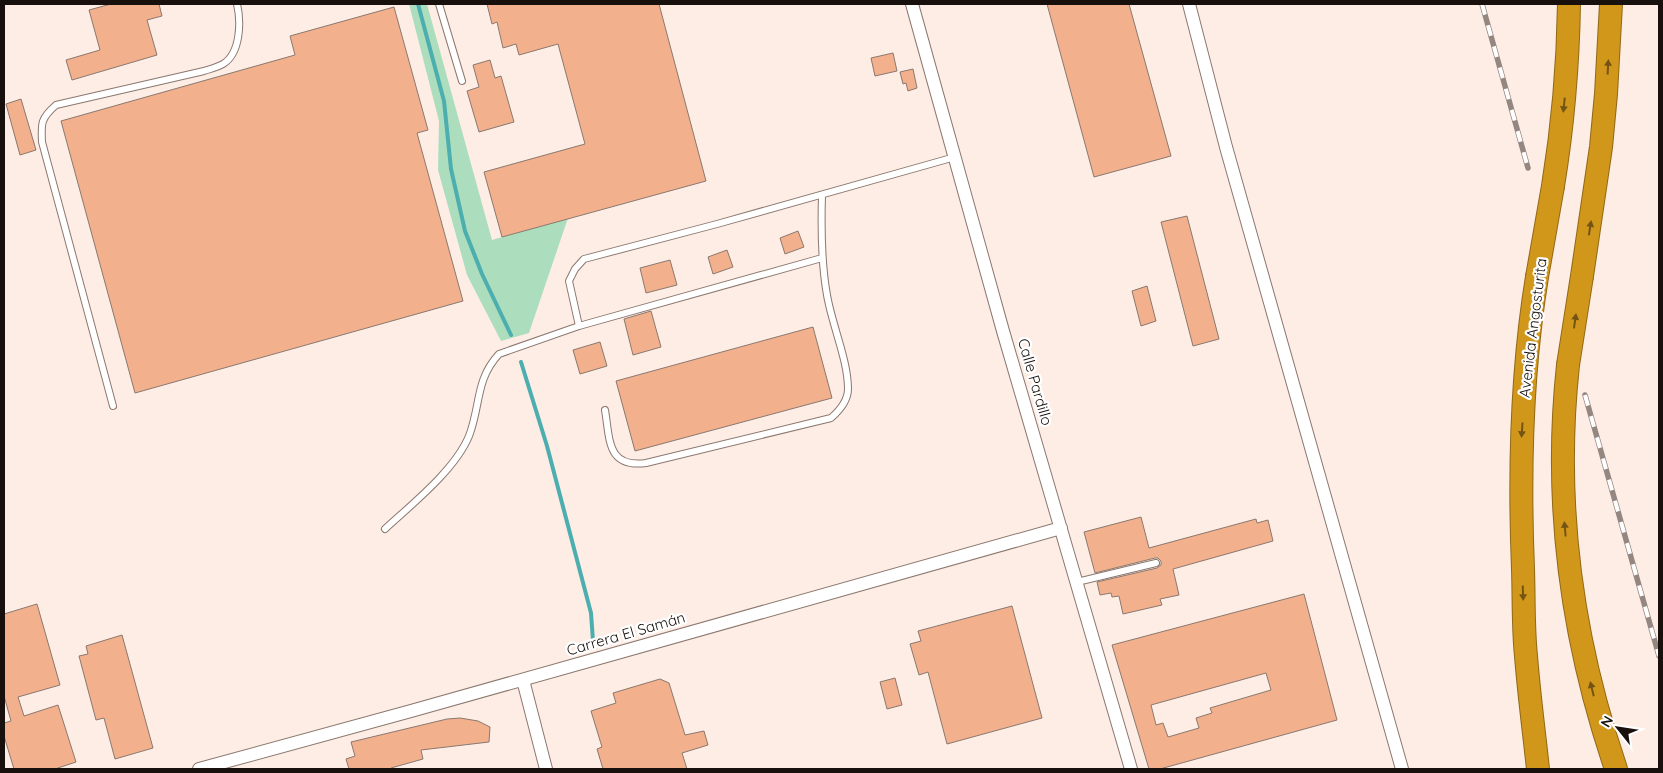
<svg xmlns="http://www.w3.org/2000/svg" width="1663" height="773" viewBox="0 0 1663 773" font-family="Quicksand,sans-serif">
<style>
.green{fill:#acdebe}
.lines{fill:none;stroke-linecap:round;stroke-linejoin:round}
.stream{stroke:#4daeaf;stroke-width:4}
.building{fill:#f2b08d;stroke:#8a786f;fill-rule:evenodd}
.lane-casing{stroke:#8b786f;stroke-width:8}
.street-casing{stroke:#8b786f;stroke-width:14}
.highway-casing{stroke:#906816;stroke-width:24}
.lane{stroke:#fff;stroke-width:6}
.street{stroke:#fff;stroke-width:12}
.highway{stroke:#d1971b;stroke-width:22}
.rail-casing{stroke:#948782;stroke-width:5.5}
.rail{stroke:#fff;stroke-width:4;stroke-dasharray:11;stroke-linecap:butt}
.highway-bridge-casing{stroke:#906816;stroke-width:24;stroke-linecap:butt}
.highway-bridge{stroke:#d1971b;stroke-width:22}
.oneway{fill:#745414}
.labels{text-anchor:middle;stroke-width:4.5;stroke-linejoin:round;paint-order:stroke}
.street-label{font-size:15px;fill:#17100d;stroke:#fff}
</style>
<rect width="100%" height="100%" fill="#feede5"/>
<!-- green -->
<path class="green" d="M409,4H427L492,240L568,218L529,333L501,341L467,275L438,170L439,121Z"/>
<g class="lines">
<!-- stream -->
<path class="stream" d="M418,4L444,101L451,169L465,231L482,274L511,335
M521,362L547,446L591,613L593,641"/>
</g>
<!-- building -->
<path class="building" d="M111,4H159L162,16L147,20L157,55L72,80L66,60L100,50L89,10Z
M487,4H659L706,181L502,237L484,172L585,144L558,44L519,55L516,44L503,48L497,22L492,24Z
M1047,4H1129L1171,156L1094,177Z
M394,7L428,130L417,133L463,301L135,393L61,121L295,55L290,36Z
M893,53L897,71L875,76L871,58Z
M490,60L495,78L501,76L514,122L479,132L467,91L479,87L473,65Z
M913,69L917,88L908,91L906,83L903,84L900,72Z
M21,99L36,150L20,155L6,104Z
M1187,216L1219,339L1193,346L1161,222Z
M798,231L804,247L785,254L780,238Z
M727,250L733,267L713,274L708,257Z
M670,260L677,285L646,293L640,268Z
M1147,286L1156,321L1141,326L1132,291Z
M651,311L661,347L633,355L624,319Z
M813,327L832,398L635,451L616,381Z
M600,342L607,366L580,374L573,350Z
M1141,517L1149,548L1256,519L1257,523L1268,520L1273,541L1173,569L1179,595L1160,599L1162,605L1123,614L1119,596L1112,597L1111,593L1100,595L1097,582L1157,568L1161,565V561L1158,558H1155L1095,573L1084,532Z
M1304,594L1337,720L1160,769H1149L1112,645ZM1266,673L1271,690L1210,708L1212,713L1196,718L1199,728L1168,737L1163,723L1156,725L1151,705Z
M37,604L60,685L18,697L24,716L58,705L76,762L55,769H14L4,736V723L11,721L4,696V614Z
M1012,606L1042,718L947,744L928,672L919,675L910,644L921,641L918,631Z
M122,635L153,748L115,759L104,718L96,720L79,656L88,654L86,646Z
M895,678L902,705L887,709L880,682Z
M660,679L669,683L685,735L704,731L708,745L682,753L687,769H603L597,749L602,747L591,711L616,703L613,693Z
M460,718L478,721L490,727L489,742L421,750L423,759L391,768V769H349L346,759L355,756L351,742L447,719Z"/>
<g class="lines">
<!-- lane casing -->
<g class="lane-casing">
<path id="lane" d="M439,4L462,81
M579,326L569,281L575,269L584,259L717,224L955,157
M113,406L42,142C41,123 41,118 56,105L204,71C210,69 218,67 223,64C241,53 241,21 237,4
M605,410C610,440 607,468 646,463L831,418C839,411 848,401 848,389C848,360 832,325 827,295C821,262 821,228 822,195
M385,529C412,504 455,470 469,436C481,405 475,380 499,354L579,326L822,258
M1077,582L1156,563"/>
</g>
<!-- street casing -->
<g class="street-casing">
<path id="street" d="M912,4L1003,331L1131,769
M1189,4L1226,147L1402,769
M523,680L546,769
M199,769L411,711L1061,528"/>
</g>
<!-- highway casing -->
<g class="highway-casing">
<path id="highway" d="M1553,186C1563,125 1568,65 1569,4
M1582,276L1601,147L1606,94L1611,4
M1537,277C1521,374 1519,471 1523,569C1524,598 1523,627 1526,656C1529,694 1534,732 1538,769
M1568,365C1553,504 1571,637 1616,769"/>
</g>
<!-- lane -->
<use href="#lane" class="lane"/>
<!-- street -->
<use href="#street" class="street"/>
<!-- highway -->
<use href="#highway" class="highway"/>
<!-- rail casing -->
<g class="rail-casing">
<path id="rail" d="M1482,4L1528,168
M1585,395L1659,656"/>
</g>
<!-- rail -->
<use href="#rail" class="rail"/>
<!-- highway-bridge casing -->
<g class="highway-bridge-casing">
<path id="highway-bridge" d="M1537,277L1553,186
M1568,365L1582,276"/>
</g>
<!-- highway-bridge -->
<use href="#highway-bridge" class="highway-bridge"/>
</g>
<!-- one-way arrows -->
<defs><path id="oneway-solid" d="M-6-.8H1V-3.2L6.5 0L1 3.2V.8H-6Z" transform="scale(1.25)"/></defs>
<g class="oneway">
<use href="#oneway-solid" transform="translate(1608 67) rotate(-87)"/>
<use href="#oneway-solid" transform="translate(1564 105) rotate(96)"/>
<use href="#oneway-solid" transform="translate(1590 228) rotate(-81)"/>
<use href="#oneway-solid" transform="translate(1575 321) rotate(-82)"/>
<use href="#oneway-solid" transform="translate(1522 430) rotate(94)"/>
<use href="#oneway-solid" transform="translate(1565 529) rotate(-95)"/>
<use href="#oneway-solid" transform="translate(1523 593) rotate(88)"/>
<use href="#oneway-solid" transform="translate(1592 689) rotate(-104)"/>
</g>
<g class="labels">
<!-- street labels -->
<g class="street-label">
<text transform="translate(1533 328) rotate(-83)" y="5">Avenida Angosturita</text>
<text transform="translate(1035 382) rotate(74)" y="5">Calle Pardillo</text>
<text transform="translate(626 634) rotate(-16)" y="5">Carrera El Samán</text>
</g>
</g>
<!-- border -->
<rect width="1663" height="773" fill="none" stroke="#17100d" stroke-width="10"/>
<!-- north arrow -->
<g transform="translate(1618 728) rotate(300)" stroke="#ffffff" stroke-width="4" paint-order="stroke">
<path d="M0-4L9 19L0 12L-9 19Z" fill="#17100d"/>
<text y="-8" font-size="14" font-weight="bold" text-anchor="middle" fill="#17100d">N</text>
</g>
</svg>
